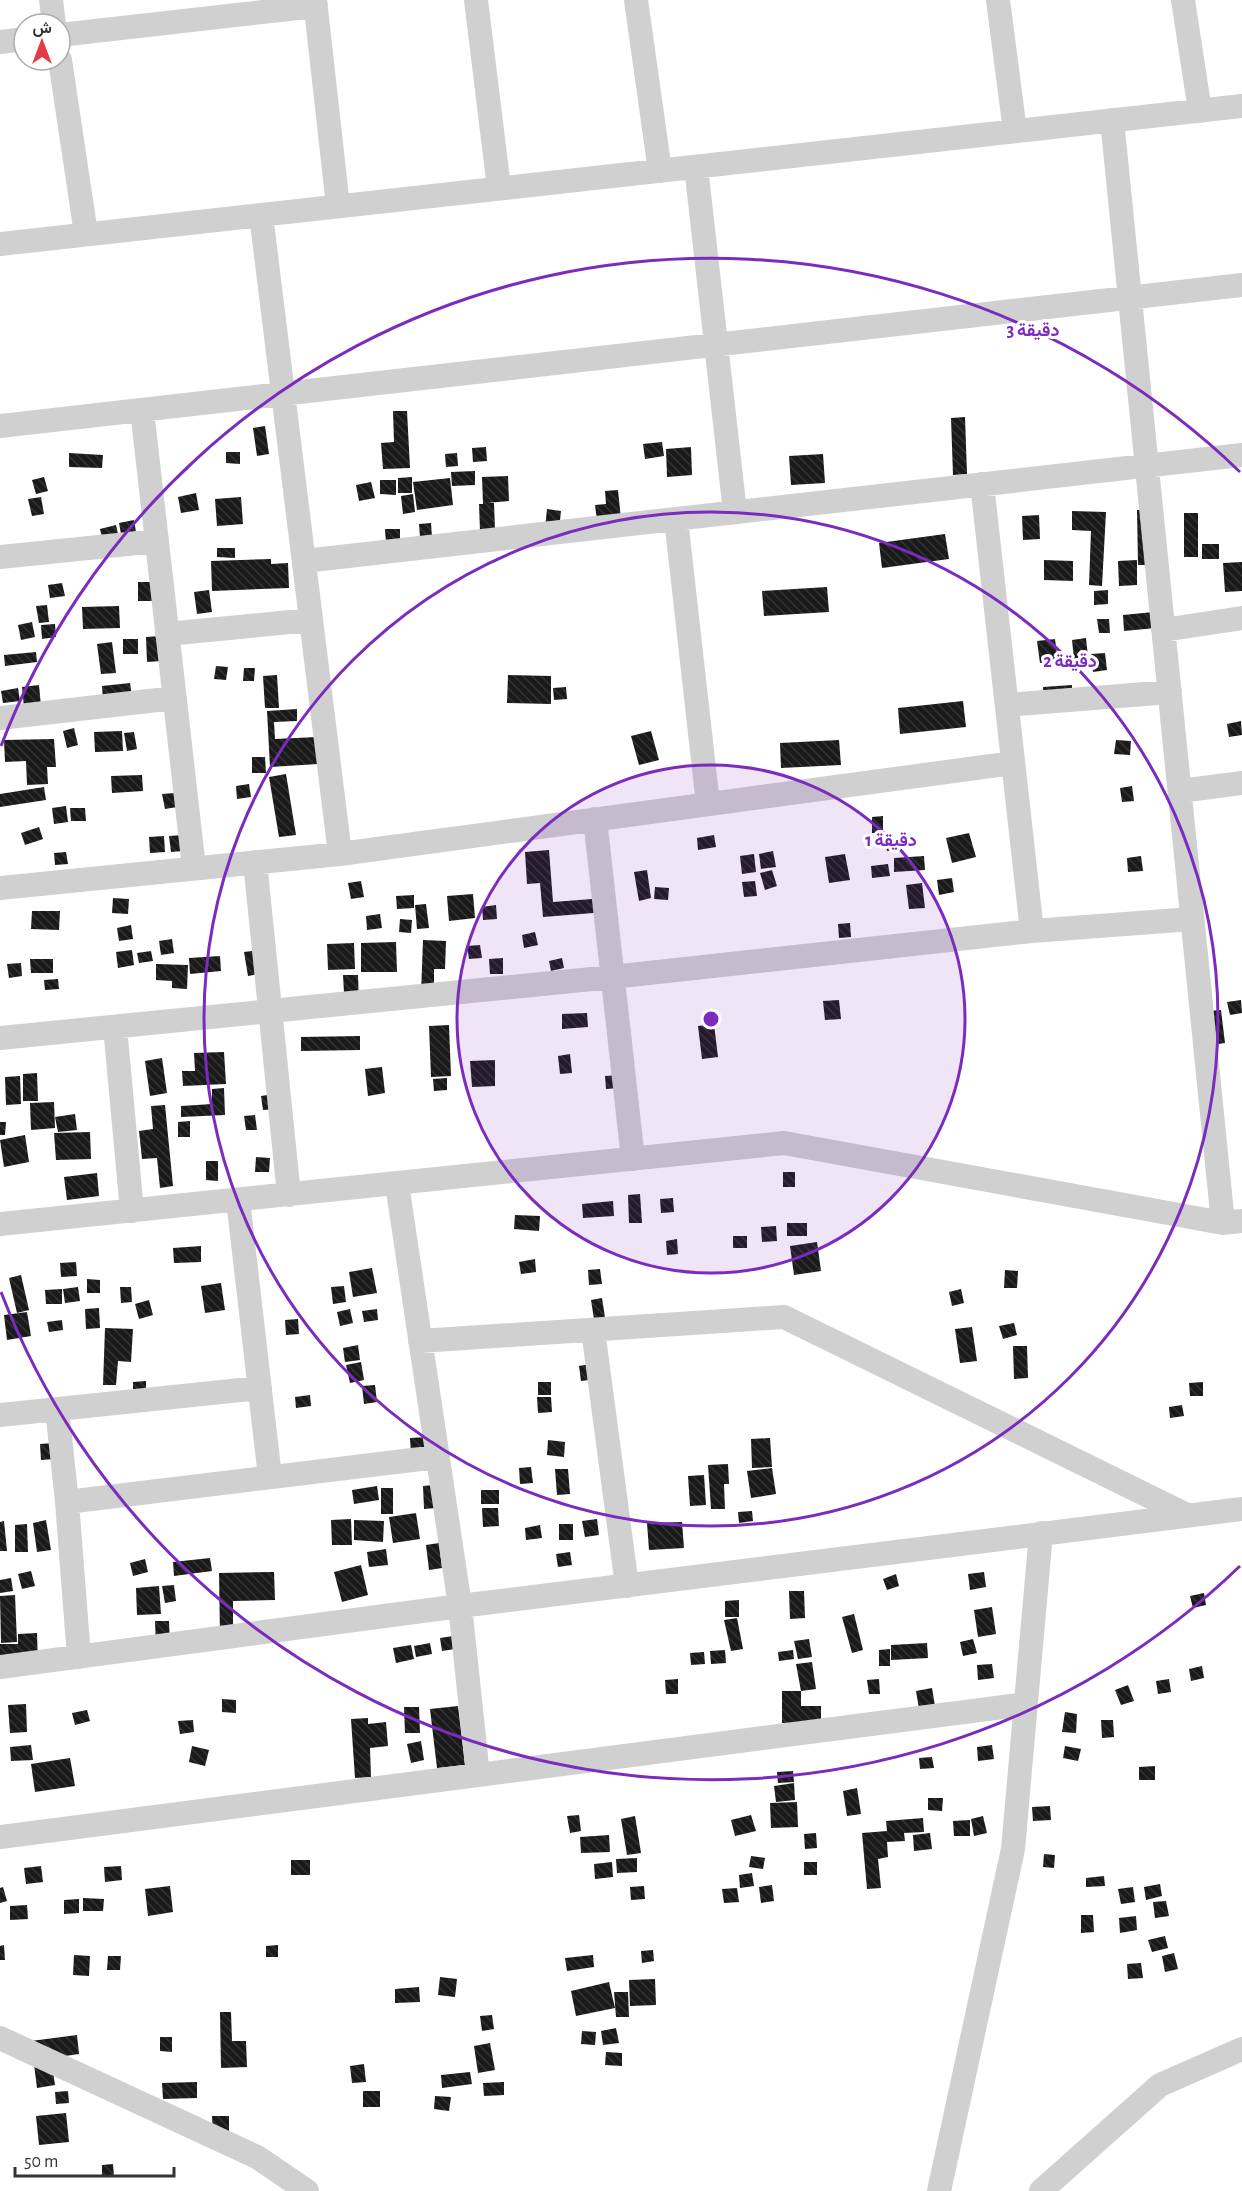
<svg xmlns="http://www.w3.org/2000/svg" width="1242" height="2191" viewBox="0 0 1242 2191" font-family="'Alegreya Sans',Vazirmatn,sans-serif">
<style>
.building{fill:url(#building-back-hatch)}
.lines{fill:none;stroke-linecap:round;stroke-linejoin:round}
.minor{stroke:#d0d0d0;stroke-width:24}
.ring{fill:none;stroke:#7b2cbf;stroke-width:3}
.centre{fill:#7b2cbf;stroke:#fff;stroke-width:3}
.ring-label{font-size:18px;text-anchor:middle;font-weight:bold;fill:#7b2cbf;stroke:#fff;stroke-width:6;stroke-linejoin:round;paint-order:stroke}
</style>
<defs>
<pattern id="building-back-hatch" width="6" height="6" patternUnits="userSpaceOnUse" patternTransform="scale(1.5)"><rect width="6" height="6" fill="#1a1a1a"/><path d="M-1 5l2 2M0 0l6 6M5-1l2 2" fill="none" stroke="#333"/></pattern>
</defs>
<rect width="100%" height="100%" fill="#fff"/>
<!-- building -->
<path class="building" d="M393,411H407L410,468L383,469L381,443L394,442Z
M965,417L967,474L953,475L951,418Z
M265,426L269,454L257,456L253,428Z
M662,442L664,456L645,459L643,444Z
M486,447L487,461L473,462L472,448Z
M691,447L692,475L667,477L666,449Z
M226,452H240V464L226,463Z
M69,453L103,455L102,468L69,467Z
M457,453L458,466L446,467L445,454Z
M823,454L825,483L791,485L789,456Z
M475,471V485L452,486L451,472Z
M508,476L509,501L487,503H494L495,530L480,531L479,504H483L482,477Z
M44,477L48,491L36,494L32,480Z
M412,477V493H398V478Z
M450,478L453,505L417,510L413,482Z
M380,480H396V495L380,494Z
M371,482L375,498L359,501L356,485Z
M618,490L621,519L597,521L595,505L606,504L605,491Z
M196,493L199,510L181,513L178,497Z
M413,494L415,512L403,514L401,496Z
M41,497L44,514L32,516L28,499Z
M241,497L243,524L217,526L215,499Z
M547,509L561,511L559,530L545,528Z
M1137,510H1155L1156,565H1138Z
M1072,511L1106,512L1102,586L1089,585L1091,531L1072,530Z
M1184,513H1198V557H1184Z
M1039,515L1040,539L1023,540L1022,516Z
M134,520L136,532L121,534L119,523Z
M431,523L432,537H420L419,524Z
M116,525L119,538L103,542L100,529Z
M385,529H400V544H386Z
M945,534L949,559L882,568L879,543Z
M1202,544H1219V559H1202Z
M217,548H235V558L217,557Z
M271,559V564L288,563L289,588L212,591L211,561Z
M1044,560L1073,561V581L1044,580Z
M1137,560V585L1119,586L1118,561Z
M1242,562V591L1225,592L1223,563Z
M138,582H154V601H138Z
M62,583L65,596L50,598L48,585Z
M827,587L829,612L764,616L762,591Z
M209,590L212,612L197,614L194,592Z
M1108,590V604L1094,605V591Z
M47,605L49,622L39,623L36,606Z
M119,606L120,628L83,629L82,607Z
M1164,611L1166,627L1124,631L1123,615Z
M1097,619H1109L1110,633H1099Z
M32,622L35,637L21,640L18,625Z
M55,624L56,637L42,639L41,625Z
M160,636L162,661L147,662L146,637Z
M1086,638L1088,657L1074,659L1072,640Z
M123,639H138V654H123Z
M1055,639L1058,661L1040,663L1037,641Z
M112,642L116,673L101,674L97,644Z
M36,652L37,662L5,666L4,655Z
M1105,653L1107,670L1093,672L1091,654Z
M216,666L228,667L226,680L214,679Z
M244,668H255L254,681H243Z
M277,675L279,708H265L263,676Z
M508,675L551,676V704L507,703Z
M130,683L132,696L103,700L102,686Z
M39,685L41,706L24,708L22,687Z
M1072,685V699L1044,701L1043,687Z
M566,687L567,699L554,700L553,688Z
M18,688L20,701L3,703L1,691Z
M963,701L966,727L900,734L898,708Z
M297,709V721L274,722L275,739L317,737L318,764L270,767L267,711Z
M1241,721L1242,735L1229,737L1227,724Z
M74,728L78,745L67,748L63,731Z
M122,731L123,751L95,752L94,732Z
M651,731L659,760L639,765L631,736Z
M134,732L137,749L127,751L124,733Z
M54,739L56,767H47L48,784L27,785L26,761L5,762L4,740Z
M839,740L841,765L781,768L780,743Z
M1116,740L1131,741L1130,755L1114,754Z
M252,757H265L266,773H252Z
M286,774L296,835L279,837L269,777Z
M142,775L143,791L112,793L111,776Z
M249,784L251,797L237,799L236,786Z
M1132,786L1134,801L1122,802L1120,788Z
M44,787L46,800L0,807V794Z
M175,793L177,807L165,809L162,794Z
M66,806L68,822L54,824L52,808Z
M70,808H85L86,821H71Z
M883,816V833H872V817Z
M39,827L43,839L25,845L21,833Z
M969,833L976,857L952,863L946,838Z
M183,835V851L171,852L169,836Z
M714,835L716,847L698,850L697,838Z
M164,836L165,852L150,853L149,837Z
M899,839L900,850L887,851L885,840Z
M549,850L553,902L605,898L606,912L543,917L540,883L527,884L525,852Z
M773,851L776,867L761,869L759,854Z
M66,852L68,864L55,865L54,853Z
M754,854L756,872L742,874L740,856Z
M845,854L850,880L829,883L825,857Z
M924,856L925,870L894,872V858Z
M1141,856L1143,871L1128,872L1127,858Z
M888,864L890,876L872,878L871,866Z
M647,870L651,898L639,901L634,872Z
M772,870L777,886L765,890L760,873Z
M952,878L954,892L939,895L937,880Z
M361,881L364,897L351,899L348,883Z
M755,881L757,896L744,897L742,882Z
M922,883L925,908L909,909L906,885Z
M655,887L669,888L668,900L654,899Z
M473,894L475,918L449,921L447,896Z
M414,895V908L397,909L396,896Z
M113,898L129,899L128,914L112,913Z
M426,904L429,928L417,929L415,905Z
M496,905L497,919L483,920L482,907Z
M32,911H60L59,930L31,929Z
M380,914L382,928L367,930L366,916Z
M400,919L412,920L411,933L399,932Z
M850,923L851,937L839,938L838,924Z
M131,925L133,939L119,941L117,928Z
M535,932L538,945L524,948L522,935Z
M172,939L174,953L161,955L159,941Z
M423,940L446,941L445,969H434V994H421Z
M396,942L397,972H361V943Z
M354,943L355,969L328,970L327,944Z
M480,945L482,958L469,959L467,946Z
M132,950L134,965L118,968L116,952Z
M261,950L265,973L248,976L244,952Z
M151,951L153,961L139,963L137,953Z
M220,956L221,971L190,974L189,958Z
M503,958V974H490L489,959Z
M562,958L564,968L551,971L549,961Z
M30,959H53V973H31Z
M21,963L22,976L9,978L7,964Z
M156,964L188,965L187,989L172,988V981L156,980Z
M343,975H358L359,1006L344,993Z
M58,979L59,989L45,990L44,980Z
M839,1000L841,1019L825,1020L823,1001Z
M1241,1000L1242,1013L1230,1015L1227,1002Z
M1221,1010L1225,1043L1212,1045L1208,1011Z
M587,1013L588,1027L562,1029V1014Z
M714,1024L718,1057L702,1059L698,1026Z
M449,1025L451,1076L431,1077L429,1026Z
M360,1036V1050L301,1051V1037Z
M224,1052L226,1084L183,1086L182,1071H195L194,1053Z
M570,1054L572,1073L560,1074L558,1056Z
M162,1058L167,1093L150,1096L145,1061Z
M495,1060V1086L472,1087L470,1061Z
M382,1067L385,1093L368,1096L365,1069Z
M37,1073L38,1101H23V1074Z
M620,1075L621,1088L606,1089L605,1076Z
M20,1076L21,1104L6,1105L5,1077Z
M447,1078V1090L434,1091L433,1079Z
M224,1088L225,1115L181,1117V1106L212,1104V1089Z
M274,1094L276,1109L263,1110L261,1096Z
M54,1102L55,1128L31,1130L30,1103Z
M165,1105L173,1186L160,1188L157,1158L142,1159L139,1131L153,1129L151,1106Z
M75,1114L77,1130L58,1132L55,1117Z
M255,1115L257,1130H246L244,1116Z
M190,1121V1137H178V1122Z
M0,1122H6L5,1135H0Z
M90,1132L91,1159L56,1160L54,1133Z
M25,1135L29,1162L4,1167L0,1140Z
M256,1157L270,1158L269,1172H255Z
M206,1161H218V1181L206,1180Z
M783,1172H795V1187H783Z
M97,1173L99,1196L67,1200L64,1177Z
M640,1194L642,1223H629L628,1195Z
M673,1198L674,1212L661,1213L660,1199Z
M613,1201L614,1216L583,1218L582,1204Z
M515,1215L540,1216L539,1231L514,1229Z
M787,1223H807V1236H787Z
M776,1226L777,1241L762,1242L761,1227Z
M733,1236H747V1248H733Z
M677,1239L678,1254L667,1255L666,1241Z
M817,1242L821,1271L794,1275L790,1246Z
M201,1246V1262L174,1263L173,1248Z
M535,1259L536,1272L521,1274L519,1262Z
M76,1262L77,1276L61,1277L60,1263Z
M372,1268L377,1293L353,1297L349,1272Z
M600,1269L602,1284L589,1285L588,1270Z
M1005,1270L1018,1271L1017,1288H1004Z
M21,1275L29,1310L17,1313L9,1278Z
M87,1279L100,1280V1293H87Z
M221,1283L225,1310L205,1313L201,1286Z
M344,1286L346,1302L333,1304L331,1287Z
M78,1287L80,1301L65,1303L63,1289Z
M120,1287H131L132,1302L121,1303Z
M62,1289V1304H46L45,1290Z
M961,1289L964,1303L952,1306L949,1292Z
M602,1298L607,1330L596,1332L591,1300Z
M149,1300L153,1315L139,1319L135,1304Z
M99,1308L100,1328L86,1329L85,1309Z
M350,1309L353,1323L340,1326L337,1312Z
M377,1309L378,1320L364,1322L362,1311Z
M27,1312L31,1336L7,1340L4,1315Z
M298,1319L299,1334L286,1335L285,1320Z
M62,1320L63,1330L49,1332L47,1322Z
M1014,1323L1017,1335L1003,1339L999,1326Z
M972,1327L977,1361L960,1363L955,1329Z
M105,1328L133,1329L131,1362L118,1361L116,1385H103Z
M358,1345L360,1360L345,1362L343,1348Z
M1013,1346H1027L1028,1378L1014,1379Z
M361,1362L364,1380L350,1383L346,1365Z
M595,1363L597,1379L581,1381L579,1366Z
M146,1381V1394H133V1382Z
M538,1382H551V1395H538Z
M1203,1382V1396H1190L1189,1383Z
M375,1385L377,1402L364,1404L362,1386Z
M310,1395L311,1406L296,1408L295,1397Z
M537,1397H551L552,1412L538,1413Z
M1182,1405L1184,1416L1170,1418L1169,1407Z
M428,1437L429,1453L411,1454L410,1438Z
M770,1438L772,1467L752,1468L751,1439Z
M548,1440L565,1442L564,1457L547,1455Z
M54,1443L55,1459L41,1460L40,1444Z
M728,1464L729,1484H724L725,1509H711L708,1465Z
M531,1467L533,1483L520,1484L519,1468Z
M772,1468L776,1494L751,1498L747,1471Z
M555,1469H568L570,1494L557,1495Z
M704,1475L706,1505L690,1506L688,1476Z
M434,1485L436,1508L424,1509L423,1486Z
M377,1486L379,1500L354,1504L352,1490Z
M381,1488H393V1514H381Z
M481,1490H499V1504H481Z
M482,1508H498L499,1526L483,1527Z
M752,1511L753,1521L739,1523L738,1512Z
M416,1513L420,1539L393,1543L389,1517Z
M351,1519L352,1545H332L331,1520Z
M597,1519L599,1535L585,1537L582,1521Z
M46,1520L51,1550L37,1552L33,1523Z
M354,1520L384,1521L383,1542L354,1540Z
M4,1521L7,1551H0V1522Z
M682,1522L684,1548L649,1550L647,1523Z
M27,1524L28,1552H15V1525Z
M559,1524H573V1540H559Z
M540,1525L542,1538L526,1540L525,1528Z
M439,1543L442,1568L429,1570L426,1545Z
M386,1549L388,1565L369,1567L367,1552Z
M570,1552L572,1565L558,1567L556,1554Z
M210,1558L212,1571L174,1576L173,1562Z
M145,1559L148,1572L133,1576L130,1563Z
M361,1565L368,1595L342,1602L334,1572Z
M31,1571L35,1586L22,1589L18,1574Z
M274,1572L275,1600L233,1601V1638H220L219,1573Z
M984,1572L986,1587L970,1590L968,1574Z
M896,1574L899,1586L887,1590L883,1579Z
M11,1578L13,1591L0,1593V1580Z
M174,1585L176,1601L165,1603L162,1586Z
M159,1586L161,1614L137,1615L136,1588Z
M789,1591H804L805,1618L790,1619Z
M1204,1593L1206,1605L1193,1608L1190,1596Z
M15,1595L17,1642L1,1643L0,1596Z
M739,1600V1617H725V1601Z
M992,1607L996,1634L978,1637L974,1610Z
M854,1614L863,1650L852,1653L842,1617Z
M737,1618L743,1649L731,1651L724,1620Z
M155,1621H169L170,1647H156Z
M37,1633L38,1665L0,1667V1644H18V1634Z
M453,1636L455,1649L442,1651L440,1638Z
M809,1639L812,1657L798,1659L794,1641Z
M973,1639L977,1653L963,1656L960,1642Z
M430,1643L432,1654L416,1657L414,1646Z
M927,1643L928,1658L891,1660V1645Z
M411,1645L414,1659L396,1663L393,1648Z
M890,1649V1666H879V1650Z
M725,1650L726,1663L711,1664L710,1651Z
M793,1650L794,1659L779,1661L778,1652Z
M704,1652L705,1664L691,1665L690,1653Z
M812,1662L816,1689L801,1691V1706H821V1722L782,1723V1691H801L796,1664Z
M992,1664L994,1678L978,1680L977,1665Z
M1202,1666L1204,1678L1191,1681L1189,1669Z
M678,1679V1694H666L665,1680Z
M879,1679L880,1694H869L867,1680Z
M1169,1679L1171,1692L1158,1694L1156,1681Z
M1128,1685L1134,1701L1121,1705L1115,1690Z
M932,1688L935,1706L919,1709L916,1691Z
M222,1699L236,1700V1713L222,1712Z
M26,1704L27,1732L10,1733L8,1705Z
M458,1706L465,1765L437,1768L430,1709Z
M404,1707H419L420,1733H405Z
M87,1710L90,1721L75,1725L72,1713Z
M1065,1712L1077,1714L1076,1733L1062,1732Z
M368,1718V1724L386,1722L388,1746L370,1748L371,1777L355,1778L351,1719Z
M193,1720L194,1732L180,1734L178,1721Z
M1101,1720H1113L1114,1737L1102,1738Z
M421,1741L424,1760L411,1763L407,1744Z
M31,1745L33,1760L11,1761L10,1747Z
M992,1745L994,1759L978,1761L977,1747Z
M192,1746L209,1750L205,1766L189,1762Z
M1065,1746L1081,1749L1078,1761L1063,1758Z
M932,1757L934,1768L920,1769L919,1758Z
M70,1758L75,1786L35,1792L31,1764Z
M1155,1766V1780H1139V1767Z
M793,1771L794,1782L778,1783L777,1772Z
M794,1783L795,1800L776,1802L774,1786Z
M857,1788L861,1814L847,1816L843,1791Z
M928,1798H943L942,1811L928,1810Z
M797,1802L798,1827L771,1828L770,1803Z
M1050,1806L1051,1820L1033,1821L1032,1807Z
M579,1815L581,1831L570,1833L567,1816Z
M751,1815L756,1831L735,1836L731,1820Z
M635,1816L641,1853L627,1855L621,1819Z
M983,1816L987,1833L974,1836L971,1819Z
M923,1818L924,1832L904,1833L905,1841L887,1842L888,1857L878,1859L881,1888L867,1889L862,1833L887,1831L886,1821Z
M970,1820V1836H954L953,1821Z
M816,1833L817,1848L805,1849L804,1834Z
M930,1833L932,1849L914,1851L913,1835Z
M609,1835L610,1852L581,1853L580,1837Z
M1044,1854L1055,1855L1054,1868L1043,1867Z
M751,1856L765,1858L763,1869L749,1867Z
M637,1858V1872L617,1873L616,1859Z
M291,1860H310V1875H291Z
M612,1862L613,1877L595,1879L594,1864Z
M804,1862H817V1875H804Z
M41,1866L43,1882L26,1884L24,1868Z
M121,1866L122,1880L105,1882L104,1867Z
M752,1873L754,1886L740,1888L739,1875Z
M1104,1876L1105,1886L1086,1887V1878Z
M1160,1884L1162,1896L1146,1900L1144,1887Z
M772,1885L774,1901L761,1903L759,1887Z
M170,1886L173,1912L148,1916L145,1889Z
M644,1886L645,1899L631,1900L630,1887Z
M3,1887L7,1901L0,1903V1888Z
M1133,1887L1135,1902L1121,1904L1118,1889Z
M737,1888L739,1902L724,1903L722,1889Z
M83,1898L104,1899L103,1911H83Z
M79,1899V1913L64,1914V1900Z
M1166,1901L1169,1916L1155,1918L1153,1902Z
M27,1905L28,1919L10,1920V1906Z
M1081,1915H1093L1094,1932L1081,1933Z
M1136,1916L1137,1930L1120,1933L1119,1918Z
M1165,1936L1168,1948L1152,1952L1148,1940Z
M4,1945L5,1960H0V1946Z
M278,1945V1957H266V1946Z
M653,1950L654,1961L642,1963L641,1951Z
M1174,1953L1178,1969L1165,1972L1162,1956Z
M74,1955L90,1956L89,1976L73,1975Z
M593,1955L594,1967L567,1971L565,1958Z
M108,1956H121L120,1970H107Z
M1141,1963L1143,1978L1128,1979L1127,1964Z
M440,1977L457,1979L455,1997L438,1995Z
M655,1979L656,2005L630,2006L629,1980Z
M609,1982L615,2008L576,2016L571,1991Z
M419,1987L420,2002L395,2003V1989Z
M614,1992H628L629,2017H616Z
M220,2012H231L232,2041H246L247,2067L221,2068Z
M492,2015L494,2029L482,2031L480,2016Z
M616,2028L619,2043L603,2045L601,2031Z
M582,2031L596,2032L595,2045L581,2044Z
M77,2035L79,2054L51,2058L55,2085L37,2088L31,2041Z
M160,2037H172V2052L160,2051Z
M490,2043L495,2070L478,2073L474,2046Z
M606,2052L622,2053V2066L605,2065Z
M364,2064L366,2082L352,2083L350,2066Z
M470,2072L472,2084L442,2088L441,2075Z
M197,2082V2098L163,2099L162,2083Z
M504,2082V2095L484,2096L483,2083Z
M68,2091L69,2103L56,2104L55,2092Z
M363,2091H380V2107H363Z
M435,2096L451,2097L449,2111L434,2109Z
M66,2113L69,2142L39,2145L36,2116Z
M212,2116H229V2134L213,2135Z
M113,2164L114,2177H102V2165Z"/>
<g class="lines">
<!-- minor -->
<path class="minor" d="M51,0L54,24
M315,0L338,206
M476,0L499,188
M636,0L660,171
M998,0L1015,131
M1183,0L1200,111
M60,35L316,6
M0,42L24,39
M60,60L86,234
M1112,120L1223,1223
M696,167L735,512
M261,215L340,854
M0,244L1242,106
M142,410L194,868
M0,426L1242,285
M982,484L1032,931
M676,519L708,804
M0,557L157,541
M304,561L1242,455
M1163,630L1242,618
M167,634L311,620
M1007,705L1170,692
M0,718L175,698
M1180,791L1242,783
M595,819L633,1159
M255,862L289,1195
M0,888L340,854L1013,763
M115,1027L132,1211
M0,1038L612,977L1032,931L1192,919
M397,1184L460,1606L478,1775
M238,1200L270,1477
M0,1224L784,1143L1223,1223L1242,1221
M593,1330L627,1586
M420,1341L784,1317L1187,1515
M57,1409L67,1502L79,1657
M0,1415L260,1388
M67,1502L437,1457
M0,1667L460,1606L1242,1509
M0,1837L1026,1704
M0,2038L257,2157L307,2191
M939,2191L1013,1849L1041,1533
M1041,2191L1160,2085L1242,2049"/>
</g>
<!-- distance rings -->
<circle cx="711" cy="1019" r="254" fill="#7b2cbf" fill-opacity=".12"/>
<g class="ring">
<circle cx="711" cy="1019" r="254"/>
<circle cx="711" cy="1019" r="507"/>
<path d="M1240 1566A761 761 0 0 1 1 1292M1 746A761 761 0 0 1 1240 472"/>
</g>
<circle cx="711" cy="1019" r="9" class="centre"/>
<g class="ring-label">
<text x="1033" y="336">3 دقيقة</text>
<text x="1070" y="667">2 دقيقة</text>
<text x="891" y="846">1 دقيقة</text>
</g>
<!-- north arrow -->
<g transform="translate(42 42)"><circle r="28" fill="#ffffff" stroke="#adadad" stroke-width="1.5"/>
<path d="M0-4.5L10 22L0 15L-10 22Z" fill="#e63946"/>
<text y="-9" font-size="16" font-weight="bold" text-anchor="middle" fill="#333333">ش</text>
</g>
<!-- scale -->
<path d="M15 2167v9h159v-9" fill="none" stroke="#333333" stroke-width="3"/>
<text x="24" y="2167" font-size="18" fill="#333333" stroke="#ffffff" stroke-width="4.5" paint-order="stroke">50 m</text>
</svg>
